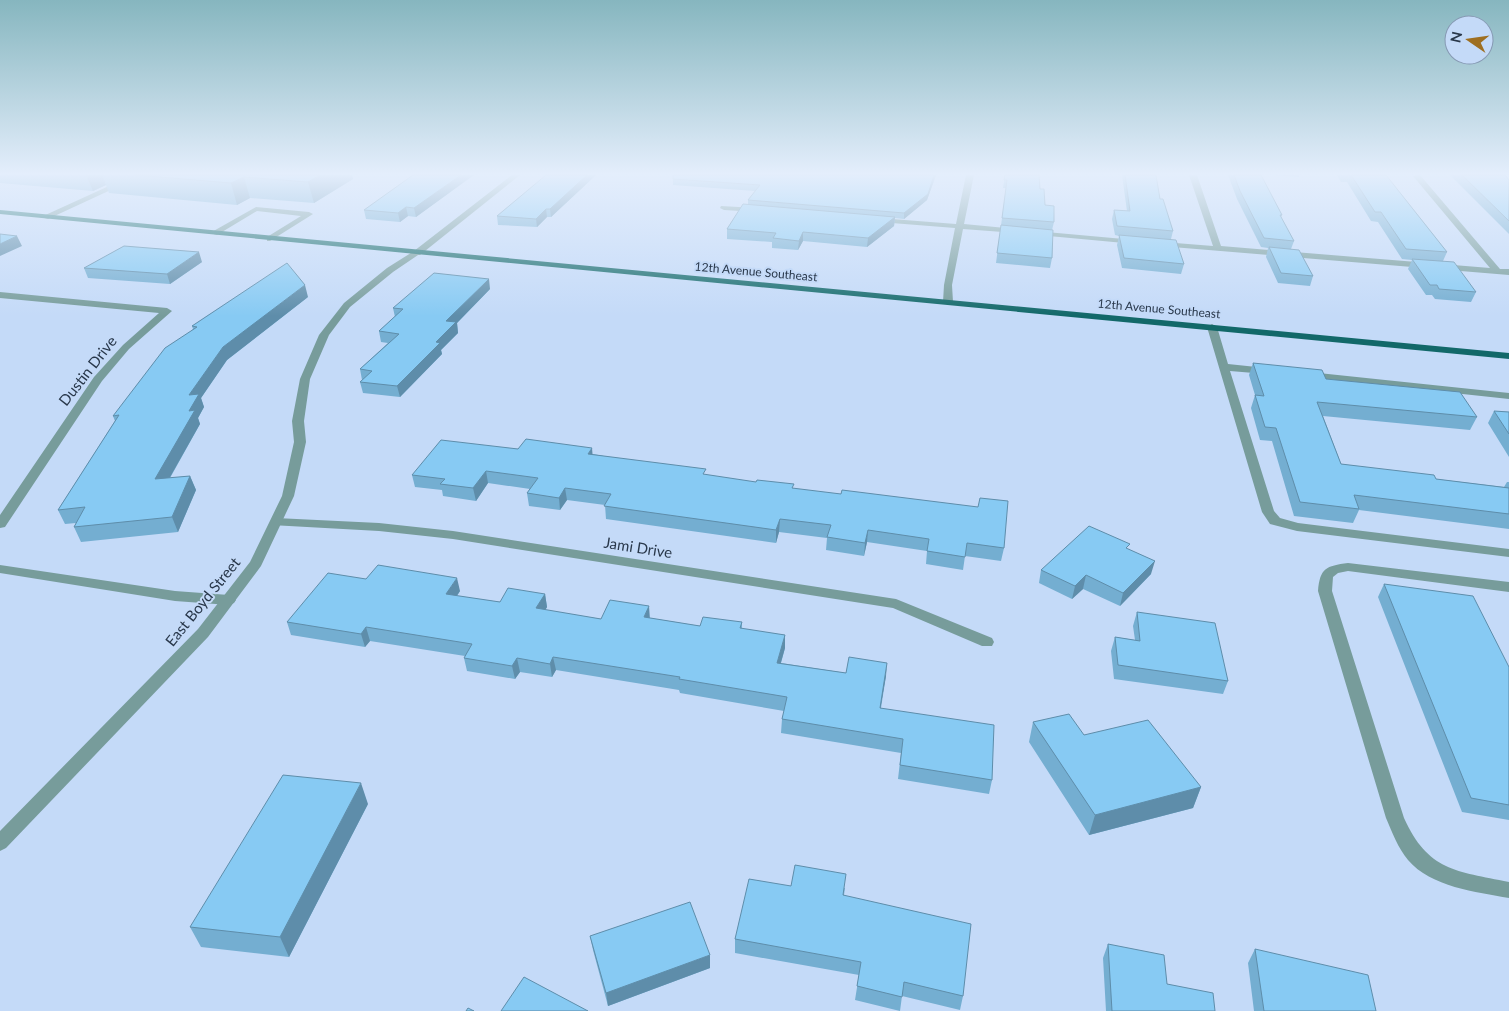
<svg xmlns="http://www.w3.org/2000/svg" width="1509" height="1011" viewBox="0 0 1509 1011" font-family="Lato,sans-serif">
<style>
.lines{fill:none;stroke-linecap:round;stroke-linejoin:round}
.service{fill:#779c9b;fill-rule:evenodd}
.minor{fill:#779c9b;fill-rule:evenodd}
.tertiary{fill:#779c9b;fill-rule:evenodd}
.primary{fill:#126869;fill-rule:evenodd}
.wall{fill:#74aed1}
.shaded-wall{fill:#5e8daa}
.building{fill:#87caf3;stroke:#5e8daa}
.labels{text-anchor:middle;stroke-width:4;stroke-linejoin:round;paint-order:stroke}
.far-street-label{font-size:12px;fill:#29384b;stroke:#c4daf8}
.street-label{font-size:15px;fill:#29384b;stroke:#c4daf8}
</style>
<rect width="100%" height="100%" fill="#c4daf8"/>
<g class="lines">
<!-- service -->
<path class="service" d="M133,175H143L48,219L41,217Z
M256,207L309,212L313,214L270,241H267V237L301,216L257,211L217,235L210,233Z
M1212,324L1217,327L1228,364L1266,368L1271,371L1266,374L1230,371L1274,511L1280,518L1298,523L1509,549V557L1297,531L1270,524L1262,512L1207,327Z
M1309,372L1509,393V399L1305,377V373Z
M1348,563L1509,582V592L1348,571L1338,573L1333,577L1332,591L1404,818C1428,871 1456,871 1509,882V898C1476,892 1431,887 1408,860C1398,848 1392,832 1386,818L1318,591C1320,568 1326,566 1348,563Z"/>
<!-- minor -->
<path class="minor" d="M512,175H520L420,255H414V251Z
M966,175H974L964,224L1016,229L1020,231L1016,233L963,229L952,285L953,302L948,305L943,302L944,285L955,228L879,222L875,220L879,218L956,224Z
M1189,175H1197L1221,246L1490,268L1413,176L1420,175L1500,269H1509V275L1160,246V242H1163L1213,246Z
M721,206L756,208L760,210L756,212L724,210L720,208Z
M1035,231L1135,240L1139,242L1135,244L1038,235L1034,233Z
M0,292L167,308L172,311L129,349L102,381L5,527L0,528V515L94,377L123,345L159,313L0,298Z
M276,518L379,523L453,531L896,599L992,638L994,642L992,646H982L893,608L453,539L379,531L271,525L270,522Z
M0,565L175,591L229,595L234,597L236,600L234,603L229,605L175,601L0,573Z"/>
<!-- tertiary -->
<path class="tertiary" d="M414,251L421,253L393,272L350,307L329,335L310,379L304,421L306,442L294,496L261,566L208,637L6,848L0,851V831L198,629L250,562L282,496L294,442L292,421L300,379L319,335L344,303L387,268Z"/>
<!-- primary -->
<path class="primary" d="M0,210L1509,353V359L0,214Z"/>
</g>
<!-- wall -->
<path class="wall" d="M0,175H352L353,179L314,203L250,198L237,205L109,193L106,185L93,191L0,183Z
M546,175H596L551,217H547L537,227L498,225L497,216Z
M673,175H936L927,200L904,219L895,218L894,226L867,247L803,241L798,250L772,248V242L727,239V229L748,205V200L755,191L673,185Z
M1005,175L1040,189L1045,205L1054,222L1052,230V258L1050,268L996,263L1006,188H1003Z
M1122,175H1156L1160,199L1173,231L1171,239L1184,264L1181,274L1122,268L1117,245L1119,236L1115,235L1112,219L1114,210L1127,211Z
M1228,175H1261L1282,215L1281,217L1294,241L1291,249L1313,276L1310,286L1278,283L1266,257L1268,248L1261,247L1237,199Z
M1273,175H1299V177Z
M1337,175H1386L1447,252L1443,261L1476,292L1471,302L1435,299L1432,295H1426L1408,269L1412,260L1402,259L1378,222L1371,221L1347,182H1341Z
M1450,175H1505L1509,180V234Z
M450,192L416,217L408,216L400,222L366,219L364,210Z
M202,262L170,284L88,278L84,268Z
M490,289L457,323L458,333L441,350L442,354L400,397L363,393L360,382L362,380L360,369L388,343L381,342L379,331L395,317L393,308Z
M308,297L227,360L201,398L204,407L198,418L200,424L170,478L190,476L196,490L178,532L81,542L74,527L76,523L65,524L58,510L115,421L113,416L193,329L192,326Z
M1253,363L1326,379L1477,417L1470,430L1323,416L1341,464L1436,479L1504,487L1507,482H1509V529L1359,510L1353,523L1294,516L1272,441L1260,440L1251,408L1255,395L1249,375Z
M1494,411L1509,412V457L1488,423Z
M518,449L593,454L706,475L794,489L1004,548L1001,561L965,556L963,570L926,564L927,551L867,542L864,556L826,550L827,538L779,532L776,543L606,519L605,505L567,500L560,510L529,506L527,493L530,489L488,483L476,501L443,496L442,490L415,487L412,475Z
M1129,549L1151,574L1120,606L1083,589L1072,599L1039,583L1041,570Z
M366,579L460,591L457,596L500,602L545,594L547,607L545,610L601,619L650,618L700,626L742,622V629L785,635V648L781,663L846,673L886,676L881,708L992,780L989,794L898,779L901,753L781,733L782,719L784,711L680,693L679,690L556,670L552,677L520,672L515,679L467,671L464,658L465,656L370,641L365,647L291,635L287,622Z
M1384,584L1509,667V820L1462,812L1378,597Z
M1137,612L1228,681L1223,694L1114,679L1111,651L1115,637L1135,640L1133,626Z
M1033,722L1084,735L1201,787L1193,808L1089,835L1029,742Z
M368,804L289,957L201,947L190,927Z
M791,886L845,888L844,895L963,996L960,1010L902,996L900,1011L855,1000L859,975L735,953V939Z
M590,936L710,968L608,1006L593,950Z
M1108,944L1167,984L1215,1011H1106L1103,958Z
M1255,949L1376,1011H1254L1248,963Z"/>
<!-- shaded-wall -->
<path class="shaded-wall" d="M86,175H102L106,185L93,191Z
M320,175H352L353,179L314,203L308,182Z
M461,175H474L416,217L414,208Z
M587,175H596L551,217L550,209Z
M934,175H936L927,200L904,219V213Z
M244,177L250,198L237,205L231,183Z
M406,207L408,216L400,222L398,213Z
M546,209L547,217L537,227L536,219Z
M895,217L894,226L867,247L868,238Z
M803,232V241L798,250L799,241Z
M17,236L22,246L0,256V244Z
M199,252L202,262L170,284L167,274Z
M489,279L490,289L457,323L458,333L441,350L442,354L400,397L397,386L436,342L446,321Z
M305,285L308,297L227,360L201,398L204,407L198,418L200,424L161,493L155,479L189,411V395L223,347Z
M592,448L593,460L588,454Z
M486,471L488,483L476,501L473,488Z
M190,476L196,490L178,532L172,517Z
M565,488L567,500L560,510L559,498Z
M780,519L779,532L776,543V530Z
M868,530L867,542L864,556L865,543Z
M1155,561L1151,574L1120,606L1123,593Z
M1086,575L1083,589L1072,599L1075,586Z
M457,578L460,591L449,607L446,594Z
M545,594L547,607L539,622L536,608Z
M649,606L650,620L644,617Z
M366,627L370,641L365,647L361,634Z
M785,635V648L777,676V663Z
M553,657L556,670L552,677L550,664Z
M517,658L520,672L515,679L512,666Z
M887,663L886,676L878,721L880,708Z
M361,783L368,804L289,957L280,937Z
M1201,787L1193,808L1089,835L1095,815Z
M710,955V968L608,1006L606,993Z"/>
<!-- building -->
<path class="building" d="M136,175H320L308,182L244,177L231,183Z
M413,175H461L414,208L406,207L398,213L364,210Z
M546,175H587L550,209H546L536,219L497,216Z
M673,175H934L928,194L904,213L748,200L760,185L673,179Z
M1005,175H1039L1040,189H1044L1045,205L1054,206V222L1002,218L1007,180H1004Z
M1125,175H1156L1160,199H1163L1173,231L1117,226L1114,210L1130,211Z
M1234,175H1261L1282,215H1280L1294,241L1264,238L1240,191Z
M1351,175H1386L1447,252L1406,249L1381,212H1375Z
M1462,175H1505L1509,180V221Z
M743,204L895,217L868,238L803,232L799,241L773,238L776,233L727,229Z
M1001,225L1053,230L1052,258L997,253Z
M0,234L17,236L0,244Z
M1119,235L1176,240L1184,264L1124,258Z
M124,246L199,252L167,274L84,268Z
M1269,247L1299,250L1313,276L1281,273Z
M1412,259L1454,262L1476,292L1439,289L1437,285H1430Z
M287,263L305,285L223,347L189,395L199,394L189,411L195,410L155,479L190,476L172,517L74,527L85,507L58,510L119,415L113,416L165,348L197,327L192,326Z
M434,273L489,279L446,321L456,322L436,342L440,343L397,386L360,382L372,371L360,369L399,334L379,331L403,309L393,308Z
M1253,363L1322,370L1326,379L1460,392L1477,417L1317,402L1341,464L1434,475L1436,479L1509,488V514L1354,495L1359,509L1300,502L1276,428L1265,427L1255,395L1264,396Z
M1494,411L1509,412V434Z
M526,439L592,448L588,454L706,469L703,474L756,482L757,480L794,484L792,488L841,494L842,490L978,507L980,498L1008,501L1004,548L967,543L965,557L927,551L929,539L868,530L865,543L827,537L831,525L780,519L776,530L604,506L611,494L565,488L559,498L527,493L538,478L486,471L473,488L440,484L445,479L412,475L441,440L518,449Z
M1089,526L1130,544L1126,548L1155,561L1123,593L1086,575L1075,586L1041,570Z
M378,565L457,578L446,594L500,602L508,588L545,594L536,608L601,619L610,600L649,606L644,617L700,626L703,617L742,622L740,628L785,635L777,663L846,673L849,657L887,663L880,708L994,725L992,780L900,765L903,739L782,719L787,697L679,679L680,677L553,657L550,664L517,658L512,666L464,658L472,644L366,627L361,634L287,622L328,573L366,579Z
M1384,584L1473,596L1509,667V805L1471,798Z
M1137,612L1215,623L1228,681L1118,665L1115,637L1140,641Z
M1069,714L1084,735L1148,720L1201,787L1095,815L1033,722Z
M283,775L361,783L280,937L190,927Z
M795,865L846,874L843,895L971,924L963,996L904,982L902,997L857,986L861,962L735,939L749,879L791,886Z
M690,902L710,955L606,993L590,936Z
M1108,944L1164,955L1167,984L1213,993L1215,1011H1112Z
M1255,949L1368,975L1376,1011H1264Z
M524,977L588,1011H501Z
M468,1008L474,1011H466Z"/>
<!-- sky -->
<linearGradient id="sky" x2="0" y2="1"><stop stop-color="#86b6bf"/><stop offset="0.55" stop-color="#e4eefc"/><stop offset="1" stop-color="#e4eefc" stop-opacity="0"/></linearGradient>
<rect width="1509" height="316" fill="url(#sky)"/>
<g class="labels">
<!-- far-street labels -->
<g class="far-street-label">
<text transform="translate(756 272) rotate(5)" y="4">12th Avenue Southeast</text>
<text transform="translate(1159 309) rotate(5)" y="4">12th Avenue Southeast</text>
</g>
<!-- street labels -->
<g class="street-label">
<text transform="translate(88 371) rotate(-52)" y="5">Dustin Drive</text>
<text transform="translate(638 548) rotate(9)" y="5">Jami Drive</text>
<text transform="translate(203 602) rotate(-51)" y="5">East Boyd Street</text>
</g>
</g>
<!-- north arrow -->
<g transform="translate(1469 40) rotate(283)"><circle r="24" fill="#c4daf8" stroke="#8699b3"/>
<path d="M0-4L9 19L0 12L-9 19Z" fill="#9e6f21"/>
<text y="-8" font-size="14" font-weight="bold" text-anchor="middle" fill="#29384b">N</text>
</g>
</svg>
